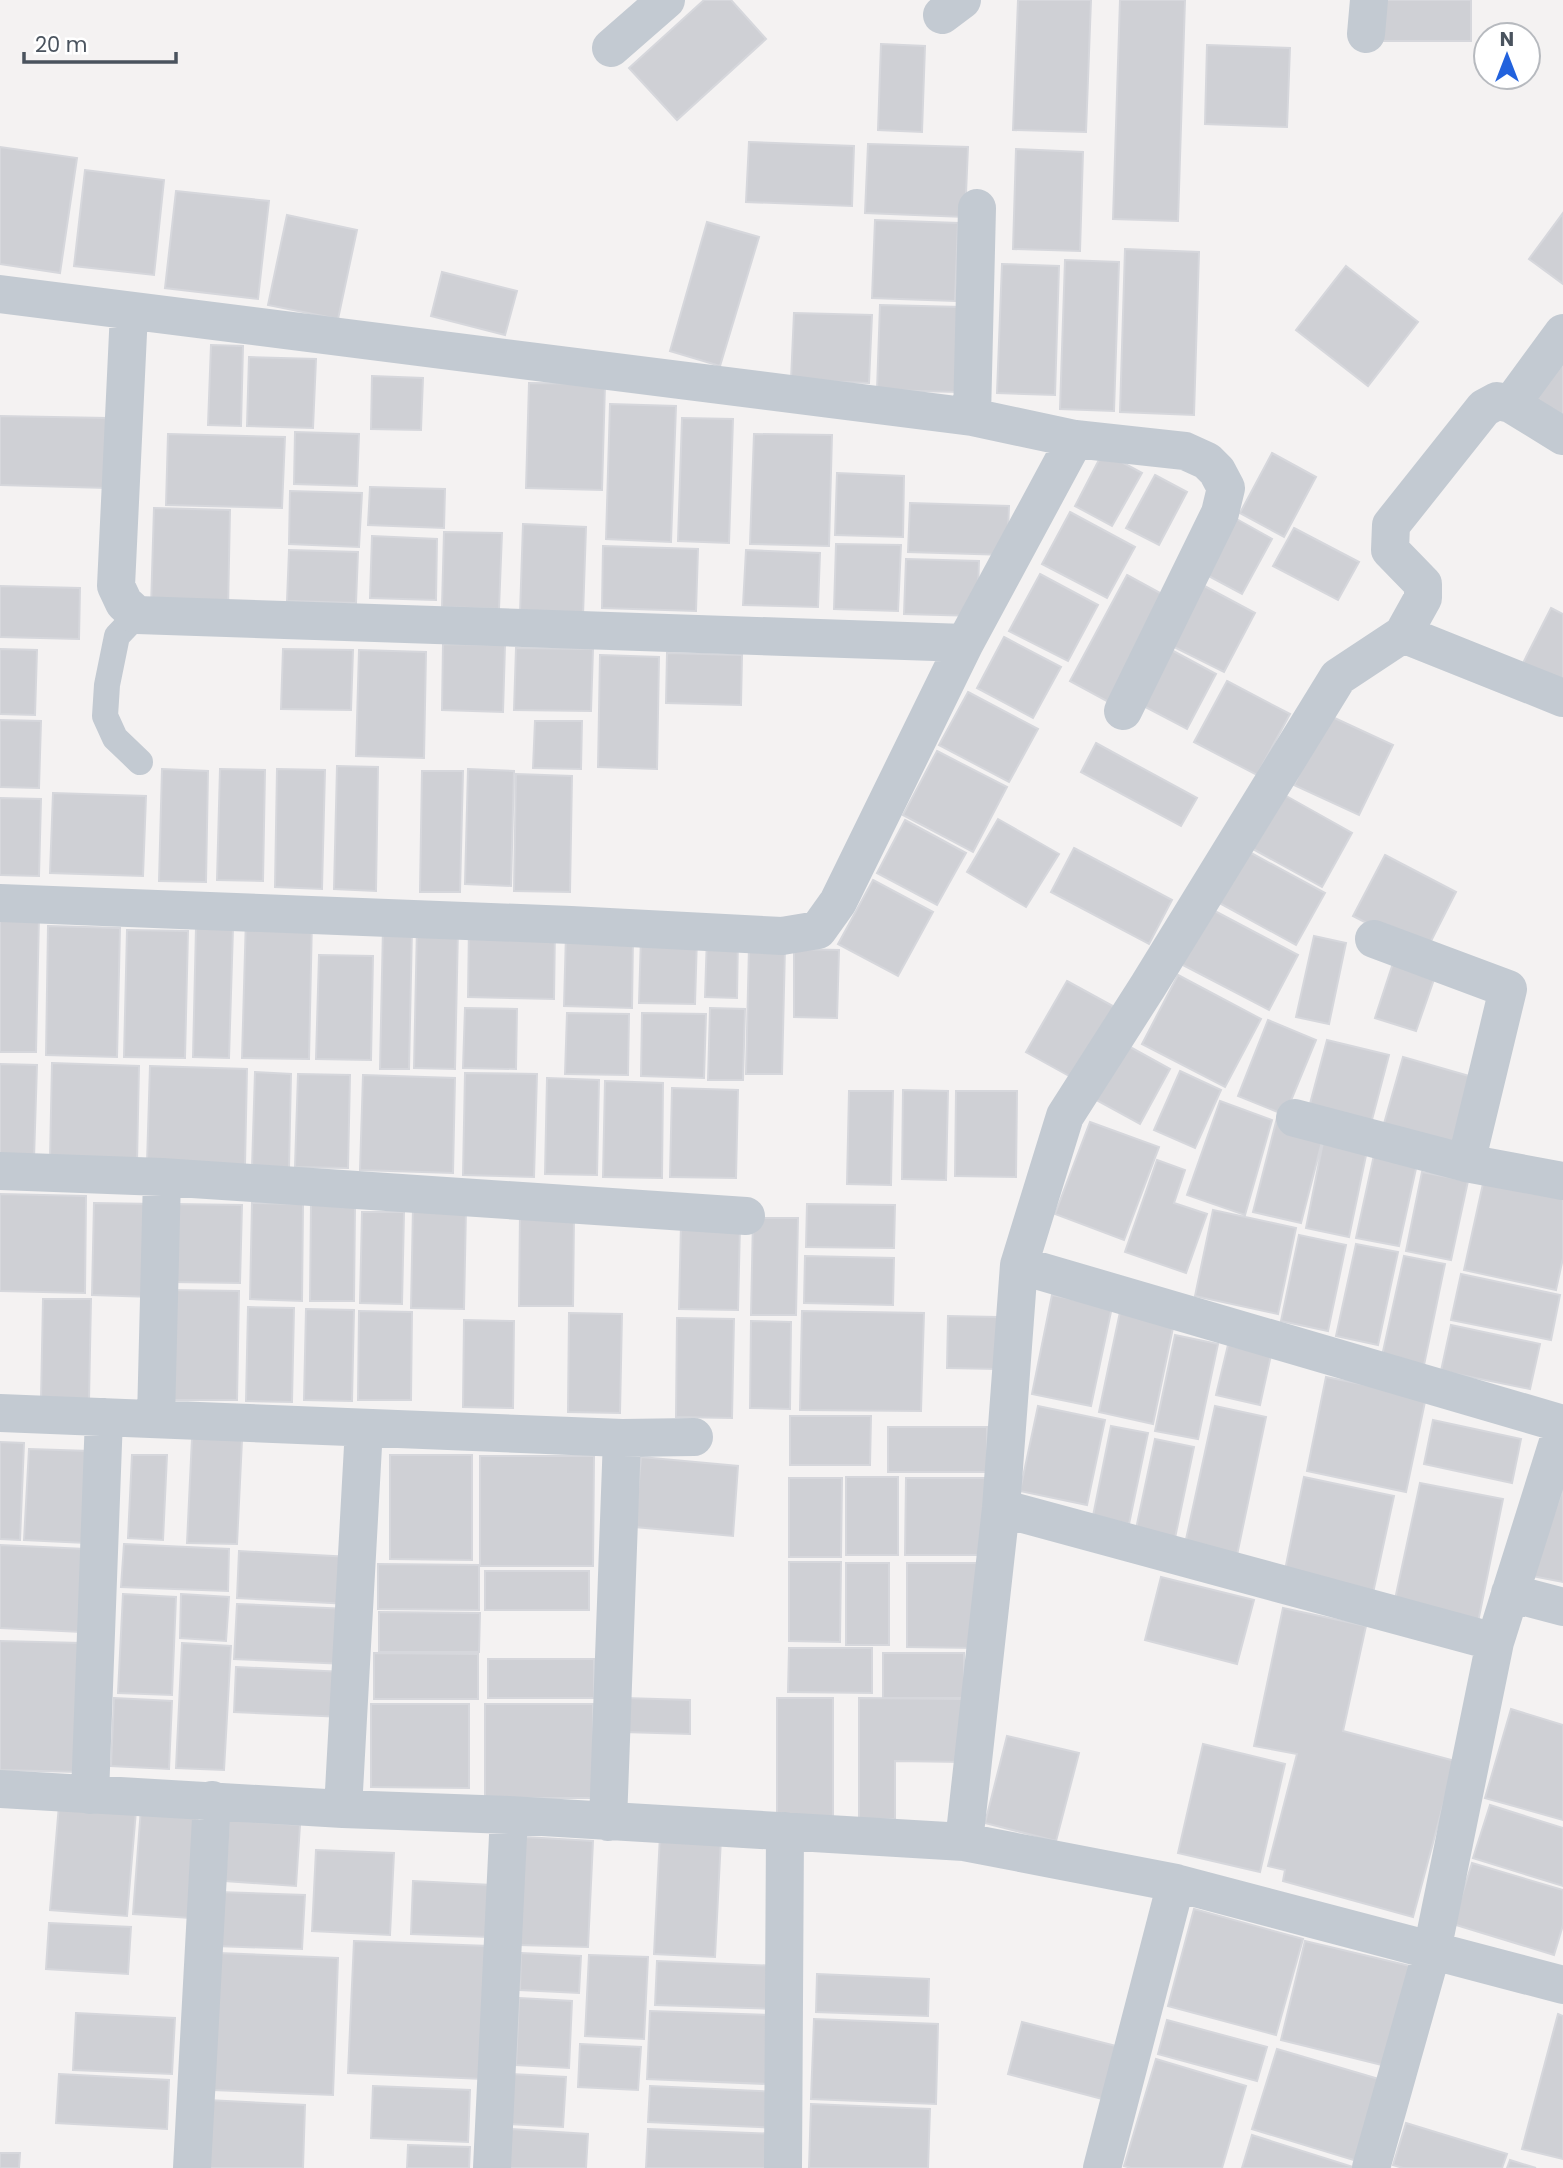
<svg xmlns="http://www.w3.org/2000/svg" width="1563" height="2168" viewBox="0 0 1563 2168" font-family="Poppins,sans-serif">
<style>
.building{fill:#cfd0d5;stroke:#d6d7dc;stroke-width:2}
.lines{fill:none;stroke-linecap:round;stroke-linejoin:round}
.service{stroke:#c3cad2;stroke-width:26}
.minor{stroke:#c3cad2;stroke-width:38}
</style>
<rect width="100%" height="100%" fill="#f4f2f2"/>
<!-- building -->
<path class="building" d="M704,0H731L766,39L677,120L629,68Z
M1018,0H1091L1086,132L1013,130Z
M1120,0H1185L1178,221L1113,219Z
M1381,0H1471V41H1381Z
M881,44L925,46L922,132L878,130Z
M1207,45L1290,48L1287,127L1205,124Z
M749,142L854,146L852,206L746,202Z
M868,144L968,147L965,217L865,213Z
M0,147L77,158L60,273L0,264Z
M1016,149L1083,152L1080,251L1013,249Z
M85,170L164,180L154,275L74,266Z
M176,191L269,201L258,299L165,288Z
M1563,213V284L1529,259Z
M287,215L357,230L338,319L268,305Z
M875,220L958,223L955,301L872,298Z
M707,222L759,237L720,366L670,351Z
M1125,249L1199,252L1194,415L1120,412Z
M1065,260L1119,262L1114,411L1060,409Z
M1002,264L1059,266L1055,395L997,393Z
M1346,266L1418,322L1368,386L1296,330Z
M442,272L517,291L505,335L431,316Z
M880,305L962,307L959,392L877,390Z
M794,313L872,315L869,383L791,380Z
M1563,344V425L1521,395Z
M211,345L243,346L241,426L208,425Z
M249,357L316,359L313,428L247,426Z
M372,376L423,378L421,430L371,429Z
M529,383L605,384L602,490L526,488Z
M610,404L676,406L671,542L606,539Z
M0,416L107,418L106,488L0,485Z
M682,418L733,419L729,543L678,541Z
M295,432L359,434L357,486L294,484Z
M168,434L285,437L282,508L166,505Z
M754,434L832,435L829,546L750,544Z
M1103,452L1142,473L1112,526L1075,506Z
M1272,453L1316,477L1284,537L1240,513Z
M837,473L904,476L903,537L835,535Z
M1155,475L1187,492L1159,545L1126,528Z
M370,487L445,489L444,528L368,525Z
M290,491L362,493L359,547L289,544Z
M910,503L1009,506L1007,555L908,552Z
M154,508L230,510L228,609L151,607Z
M1070,512L1135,547L1107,598L1042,564Z
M1233,517L1272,539L1242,594L1203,573Z
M523,524L586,527L583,616L520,614Z
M1294,528L1359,562L1338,600L1273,566Z
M444,532L502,533L499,609L442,607Z
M372,536L437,539L436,600L370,598Z
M836,544L901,545L898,611L834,609Z
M603,546L698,549L696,611L602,608Z
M289,550L358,552L356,603L287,601Z
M746,550L820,553L818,607L743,605Z
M906,559L979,561L977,616L904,614Z
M1040,574L1098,605L1068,661L1009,631Z
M1127,575L1171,599L1114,705L1070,681Z
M1197,582L1255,613L1224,672L1164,642Z
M0,586L80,588L79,639L0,637Z
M1551,608L1563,614V685L1522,665Z
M1004,637L1061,667L1033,718L977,688Z
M443,644L505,645L503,712L442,710Z
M1164,646L1216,674L1187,729L1134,701Z
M516,648L593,649L591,711L514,710Z
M0,649L37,650L35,715L0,714Z
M283,649L353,650L351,710L281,709Z
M359,650L426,652L424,758L356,756Z
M667,653L742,655L741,705L666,703Z
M600,655L659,657L657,769L598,767Z
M1227,681L1290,714L1257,775L1194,742Z
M968,692L1038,729L1009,782L939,745Z
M1328,715L1393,745L1359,815L1294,785Z
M0,720L41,721L39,788L0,787Z
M535,721H582L581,769L533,768Z
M1096,743L1197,798L1181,826L1081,772Z
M937,751L1007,787L973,852L903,815Z
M337,766L378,767L376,891L334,889Z
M162,769L208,771L206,882L159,881Z
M220,769L265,770L263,881L217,880Z
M277,769L325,770L322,889L275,887Z
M468,769L514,771L511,886L465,884Z
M422,771H463L460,892H420Z
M516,774L572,776L570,892L514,891Z
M1272,788L1352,833L1322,887L1242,843Z
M53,793L146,796L143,876L50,873Z
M0,798L41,799L39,876L0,875Z
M998,819L1059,854L1026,907L967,872Z
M905,820L966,853L937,905L877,873Z
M1074,848L1172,900L1149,944L1051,892Z
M1242,848L1325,893L1296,945L1214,900Z
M1385,855L1456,892L1425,953L1353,916Z
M873,880L933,912L898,976L838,944Z
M1211,909L1298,955L1269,1010L1181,964Z
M0,915H39L36,1052H0Z
M246,917L312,919L309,1059L242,1058Z
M469,925L555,926L554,999L468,997Z
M48,926L120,928L117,1057L46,1055Z
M417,926L458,928L455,1069L414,1068Z
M196,927L233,928L229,1058L193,1057Z
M383,927L412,928L409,1069H380Z
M127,930L188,931L185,1058L124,1057Z
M566,933L633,935L632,1008L564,1006Z
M641,936L697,937L695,1004L639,1003Z
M707,936H738L737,998L705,997Z
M1314,936L1346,943L1329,1024L1296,1017Z
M749,946L785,947L782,1074H746Z
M794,949L839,950L837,1018L794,1017Z
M1396,954L1438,968L1416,1031L1375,1018Z
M319,955L373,956L371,1060L316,1059Z
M1178,975L1261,1019L1225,1087L1142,1044Z
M1067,981L1120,1010L1080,1082L1026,1052Z
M465,1008L517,1009L516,1069L463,1068Z
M710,1008L745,1009L743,1080H708Z
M567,1013L629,1014L628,1075L565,1074Z
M642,1013L706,1014L704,1078L641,1076Z
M1268,1020L1316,1040L1285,1115L1238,1096Z
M1327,1040L1389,1055L1369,1131L1307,1115Z
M1121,1042L1170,1069L1140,1124L1091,1097Z
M1403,1057L1483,1080L1459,1157L1381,1134Z
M52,1063L139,1066L137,1162L50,1160Z
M0,1064L37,1065L34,1159L0,1158Z
M150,1066L247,1069L245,1165L147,1163Z
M1180,1071L1221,1090L1195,1148L1154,1130Z
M255,1072L291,1074L289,1168H252Z
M465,1073L537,1074L534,1177L463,1175Z
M298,1074L350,1075L348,1168L295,1167Z
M363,1075L455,1078L453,1173L360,1170Z
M547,1078L599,1080L597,1175L545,1174Z
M605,1081L663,1083L662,1178L603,1177Z
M672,1088L738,1090L736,1178L670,1177Z
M903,1090L948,1091L946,1180L902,1179Z
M849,1091H893L891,1185L847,1184Z
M956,1091H1017L1016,1177L955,1176Z
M1220,1101L1272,1120L1245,1215L1187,1195Z
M1277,1118L1325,1130L1301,1223L1253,1212Z
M1090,1122L1159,1147L1124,1240L1055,1214Z
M1325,1132L1369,1141L1349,1237L1306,1228Z
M1374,1155L1417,1164L1399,1246L1356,1238Z
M1157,1160L1185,1170L1174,1203L1207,1214L1186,1273L1125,1252Z
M1486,1170L1563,1187V1258L1556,1290L1464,1270Z
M1422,1172L1468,1181L1451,1260L1406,1251Z
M0,1194L86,1196L85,1293L0,1291Z
M94,1203L155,1204L153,1297L92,1295Z
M252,1203L303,1204L302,1301L250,1299Z
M174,1204L242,1205L240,1283L172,1282Z
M311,1204L355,1205L354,1301H310Z
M807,1204L895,1205L894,1248L806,1247Z
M413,1207L466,1208L464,1309L411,1308Z
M1213,1210L1296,1228L1278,1314L1195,1296Z
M362,1212H404L402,1304L360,1303Z
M520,1214L574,1215L573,1306H519Z
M753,1218H798L796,1315H751Z
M681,1224L740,1225L738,1310L679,1309Z
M1299,1235L1346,1245L1328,1331L1281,1321Z
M1356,1244L1398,1252L1378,1345L1336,1336Z
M805,1256L894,1258L893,1305L804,1303Z
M1404,1256L1445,1264L1424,1365L1382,1356Z
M1461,1274L1560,1295L1551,1340L1451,1320Z
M170,1290L239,1291L237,1400H168Z
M1052,1295L1112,1307L1091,1406L1032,1394Z
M43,1299H91L89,1400H41Z
M248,1307L294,1308L292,1402L246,1401Z
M306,1309L354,1310L352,1401L304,1400Z
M359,1311L412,1312L411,1400H358Z
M802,1311L924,1313L921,1411L800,1410Z
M1120,1312L1174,1323L1153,1424L1099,1412Z
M569,1313L622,1314L620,1413L568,1412Z
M948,1316L997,1317V1369L947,1368Z
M677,1318L734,1319L732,1418L676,1417Z
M464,1320L514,1321L513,1408L463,1407Z
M751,1321L791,1322L790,1409L750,1408Z
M1451,1325L1540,1344L1530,1389L1441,1371Z
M1175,1335L1218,1344L1198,1439L1155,1431Z
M1228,1345L1271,1355L1260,1405L1216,1395Z
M1326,1377L1426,1397L1406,1492L1307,1471Z
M1038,1406L1105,1420L1087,1505L1020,1491Z
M1215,1406L1266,1417L1237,1555L1185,1544Z
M790,1416H871L870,1465H790Z
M1433,1420L1521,1439L1512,1483L1424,1464Z
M1111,1426L1148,1433L1129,1524L1093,1516Z
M888,1427H987V1472H888Z
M192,1438L242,1440L237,1544L187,1543Z
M1155,1439L1194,1447L1175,1538L1136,1529Z
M0,1442L24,1443L20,1540L0,1539Z
M29,1449L90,1451L86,1543L24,1540Z
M132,1455H167L163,1540L128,1538Z
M390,1455H472V1560L390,1559Z
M480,1456H594L593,1566H480Z
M641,1457L738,1466L733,1536L635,1527Z
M846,1477H898V1555H846Z
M1304,1477L1394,1496L1373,1593L1284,1575Z
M789,1478H842L841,1557H789Z
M906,1478H986L985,1555H905Z
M1420,1483L1503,1499L1478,1622L1394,1604Z
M1563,1488V1582L1532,1576Z
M124,1544L229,1549L228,1591L121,1587Z
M0,1545L85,1549L81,1632L0,1628Z
M239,1551L351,1557L349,1604L237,1598Z
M789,1562H841L840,1642L789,1641Z
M846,1563H889V1645H846Z
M907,1563H977V1648L907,1647Z
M378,1564L479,1565V1610L378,1609Z
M485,1571H589V1610H485Z
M1161,1577L1254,1600L1237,1664L1145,1640Z
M123,1594L176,1597L172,1695L118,1693Z
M181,1594L229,1597L226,1641L180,1638Z
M237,1604L348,1609L346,1664L234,1659Z
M1283,1608L1366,1626L1343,1731L1455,1761L1413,1917L1283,1881L1285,1870L1268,1866L1297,1754L1254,1746Z
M379,1612L480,1613L479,1652H379Z
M0,1641L81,1643L80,1772L0,1770Z
M182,1643L231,1646L224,1770L176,1768Z
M789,1648H872V1693L788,1692Z
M374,1653L478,1654V1699H374Z
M883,1653H964V1698H883Z
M488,1659H594V1698H488Z
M236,1667L345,1672L343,1717L234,1712Z
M114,1698L172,1701L169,1769L111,1766Z
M624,1698L690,1700V1734L624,1732Z
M777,1698H833V1817H777Z
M859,1698L964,1699V1762L895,1761V1819H859Z
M371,1704H469V1788L371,1787Z
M485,1704H593V1798H485Z
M1511,1709L1563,1725V1820L1485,1798Z
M1007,1736L1079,1753L1056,1841L985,1823Z
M1203,1744L1285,1764L1260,1872L1178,1853Z
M59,1805L136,1811L127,1916L50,1910Z
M1490,1805L1563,1828V1886L1473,1858Z
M141,1808L198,1813L190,1918L133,1914Z
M229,1820L300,1825L296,1886L225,1881Z
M660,1835L721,1838L715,1957L654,1954Z
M524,1837L593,1841L588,1947L520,1945Z
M316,1850L394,1853L390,1935L312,1931Z
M1472,1863L1563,1890V1925L1554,1955L1453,1924Z
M413,1881L492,1885L489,1937L411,1934Z
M218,1892L305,1895L302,1949L216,1946Z
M1194,1909L1303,1939L1276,2035L1168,2006Z
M49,1923L131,1927L128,1974L46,1969Z
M354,1941L489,1946L483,2079L348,2073Z
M1305,1941L1410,1966L1386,2066L1281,2040Z
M218,1953L338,1958L333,2095L213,2090Z
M521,1953L581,1956L579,1993L520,1990Z
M589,1955L648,1957L644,2039L585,2036Z
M657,1961L778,1966L777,2009L655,2005Z
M817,1974L929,1979L928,2016L816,2012Z
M519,1998L572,2001L569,2068L516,2065Z
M650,2011L769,2015L767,2084L647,2079Z
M76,2013L175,2018L172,2074L73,2070Z
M1558,2014L1563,2016V2159L1522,2149Z
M814,2019L938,2024L936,2104L811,2099Z
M1167,2020L1267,2047L1257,2081L1158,2054Z
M1022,2022L1120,2047L1106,2100L1008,2074Z
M580,2044L641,2047L638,2090L578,2087Z
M1277,2049L1382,2080L1357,2161L1252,2129Z
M1156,2059L1246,2086L1222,2168H1131L1124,2166Z
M59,2074L169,2080L167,2129L56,2123Z
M511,2074L566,2077L563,2127L509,2124Z
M373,2086L470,2090L468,2142L371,2138Z
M650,2086L781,2092L779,2128L648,2122Z
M207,2100L305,2105L303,2168H204Z
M811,2104L930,2109L928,2168H809Z
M1406,2123L1507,2154L1502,2168H1403L1393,2165Z
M511,2129L588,2134L586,2168H509Z
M648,2129L779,2134L778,2168H646Z
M1252,2135L1356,2168H1242Z
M408,2145L470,2147L469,2168H407Z
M0,2153H20L19,2168H0Z
M1510,2160L1536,2168H1507Z"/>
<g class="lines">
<!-- service -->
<path class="service" d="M137,615L117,636L107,685L105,716L115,738L140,762"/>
<!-- minor -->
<path class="minor" d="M942,15L962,0
M1366,34L1369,0
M611,48L666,0
M0,294L972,417L1075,439L1185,451L1207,461L1217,471L1226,488L1220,513L1123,711
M129,312L116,586L124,603L137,615L965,643
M1511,404L1563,436
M972,417L977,208
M1403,634L1423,598V584L1390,550L1391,525L1484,408L1497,401L1511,404L1563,333
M0,903L571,925L782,936L818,930L838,902L965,643L1075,439
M1374,939L1508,989L1466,1163
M1295,1118L1466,1163L1563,1181
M0,1171L162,1177L746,1216
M1019,1265L1065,1116L1148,986L1338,677L1403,634L1563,698
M0,1413L622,1438L694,1437
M156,1419L162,1177
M1001,1508L1495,1642
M1510,1593L1563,1607
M0,1789L343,1809L509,1815L964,1842L1176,1883L1563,1985
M90,1795L104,1417
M343,1809L364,1428
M608,1822L622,1438
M964,1842L1001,1508L1019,1265L1563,1424
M192,2168L212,1800
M492,2168L509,1815
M783,2168L785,1831
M1102,2168L1176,1883
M1371,2168L1432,1951L1495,1642L1563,1426"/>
</g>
<!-- north arrow -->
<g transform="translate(1507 56)"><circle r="33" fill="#ffffff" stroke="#b7babf" stroke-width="2"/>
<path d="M0-5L12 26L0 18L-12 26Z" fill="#2262dd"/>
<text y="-10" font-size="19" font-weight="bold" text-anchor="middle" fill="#4a535e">N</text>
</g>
<!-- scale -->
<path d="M24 52v10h152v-10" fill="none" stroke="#4a535e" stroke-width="3.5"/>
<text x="35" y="52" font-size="21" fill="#4a535e" stroke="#ffffff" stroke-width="5" paint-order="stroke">20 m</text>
</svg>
